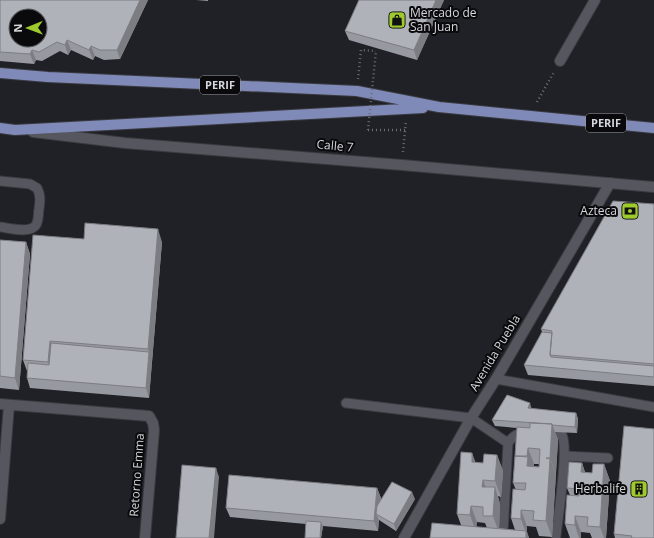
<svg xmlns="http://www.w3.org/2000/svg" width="654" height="538" viewBox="0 0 654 538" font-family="'Open Sans',sans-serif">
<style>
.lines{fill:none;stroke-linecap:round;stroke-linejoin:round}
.service-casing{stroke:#3a3b40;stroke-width:11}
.minor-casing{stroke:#3a3b40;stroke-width:12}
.secondary-casing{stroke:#3a3b40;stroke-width:12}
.primary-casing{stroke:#3a3b40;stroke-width:12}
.path{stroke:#6a6c70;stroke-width:2.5;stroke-dasharray:1 3;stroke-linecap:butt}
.service{stroke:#56575e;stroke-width:9}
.minor{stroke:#56575e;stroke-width:10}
.secondary{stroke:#56575e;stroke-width:10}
.primary{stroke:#808ab9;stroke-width:10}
.path-bridge{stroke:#6a6c70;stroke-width:2.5;stroke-dasharray:1 3;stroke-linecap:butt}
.wall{fill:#9799a0;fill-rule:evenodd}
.shaded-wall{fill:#7b7d82}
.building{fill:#b0b2ba;stroke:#7b7d82;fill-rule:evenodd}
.labels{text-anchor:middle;stroke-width:4;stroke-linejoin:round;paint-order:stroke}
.shield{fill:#0a0a0d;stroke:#999a9d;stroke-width:1}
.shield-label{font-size:11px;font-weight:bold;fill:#d6d7db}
.poi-label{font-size:12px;fill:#d6d7db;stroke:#0a0a0d;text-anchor:end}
.street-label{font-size:12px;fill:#d6d7db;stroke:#0a0a0d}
</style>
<rect width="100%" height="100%" fill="#1f2126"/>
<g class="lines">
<!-- service casing -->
<g class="service-casing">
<path id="service" d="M0,181L30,184L37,188C41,195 40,202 39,209C38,214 39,220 36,225C30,234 9,228 0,227
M496,379L654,407
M346,403L471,418L508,443C514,435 516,433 527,434
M544,434L562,435C569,448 558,517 556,536
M564,456L608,458
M503,533L508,443"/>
</g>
<!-- minor casing -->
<g class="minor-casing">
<path id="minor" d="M560,61L595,0
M0,404L149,416L153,423L154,430L145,538
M0,519L9,405
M404,538L471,418L496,379L610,183"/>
</g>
<!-- secondary casing -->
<g class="secondary-casing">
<path id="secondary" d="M33,132L125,143L402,165L654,187"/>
</g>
<!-- primary casing -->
<g class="primary-casing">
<path id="primary" d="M0,73L48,77L357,91L439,107L654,128
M0,128L15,130L423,108"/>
</g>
<!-- path -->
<path class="path" d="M358,79L361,50L376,51
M537,102L554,72
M368,130H405
M403,152L406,121"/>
<!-- service -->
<use href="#service" class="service"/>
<!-- minor -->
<use href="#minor" class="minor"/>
<!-- secondary -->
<use href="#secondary" class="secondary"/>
<!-- primary -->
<use href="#primary" class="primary"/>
<!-- path-bridge -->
<path class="path-bridge" d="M368,130L376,51"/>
</g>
<!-- wall -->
<path class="wall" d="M0,0H148L120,59L104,60L95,56L93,60L71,50L68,55L60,51L42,61L36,60L34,64L0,61Z
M196,0H208V1Z
M359,0H444L417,60L349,40L345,31Z
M654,204V386L528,375L524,365L542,332L541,329Z
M84,239L162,242L149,398L30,388L27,378V371L23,360Z
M0,240L26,242L30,254L19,390L0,388Z
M532,409L576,413L578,419L577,433L555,432L558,440L552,537L539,536L536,527L527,526V532L529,538H430L461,525L457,514L472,453L475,462L483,463L497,455L503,471L501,497L498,496L500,504L499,528L515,530L511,518L516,490L513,483L517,428L495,426L492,420ZM534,464H539V467L534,466ZM477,522L485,523L487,528L476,527Z
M582,463L585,472L592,473L604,464L610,481L606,538H592L590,533L581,532V538H570L565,524L570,495L567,488Z
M377,488L381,498V501L415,499L396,531L379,520L378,531L323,526L321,538L306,524L230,517L226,508Z
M614,534L654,538H615Z"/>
<!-- shaded-wall -->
<path class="shaded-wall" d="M140,0H148L120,59L117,50Z
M436,0H444L417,60L414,50Z
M67,40L71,50L68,55L65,45Z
M91,46L95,56L93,60L89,50Z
M32,50L36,60L34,64L30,54Z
M158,229L162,242L149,398L146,388L149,352L148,349Z
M26,242L30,254L19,390L15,378Z
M50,341L55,353L53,375L48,362Z
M530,403L532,410L528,408Z
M576,413L578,419L577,433L575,427Z
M552,424L558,440L556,474L550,458Z
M528,448L534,464L533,472L527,456Z
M472,453L478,469L472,462Z
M497,455L503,471L501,497L495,481Z
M528,457L533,473L527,466Z
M550,459L556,475L552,537L546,521Z
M582,463L587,479L581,472Z
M604,464L610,481L606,538H604L600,527Z
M216,468L219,477L214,538H209Z
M483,480L489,496L482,487Z
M495,487L500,504L499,533L493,516Z
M377,488L381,498L379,516L376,514L379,520L378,531L374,521Z
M412,492L415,499L396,531L394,524Z
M471,506L477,522L476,532L470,515Z
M521,510L527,526V532L529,538H526V533L521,519Z
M575,516L581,532V538H579L575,525Z
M321,522L323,526L321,538H320Z"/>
<!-- building -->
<path class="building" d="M0,0H140L117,50H100L91,46L89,50L67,40L65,45L57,42L39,52L32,50L30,54L0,52ZM16,16H40V40H16Z
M359,0H436L414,50L345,31Z
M613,201L654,204V364L550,355L552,331L541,329Z
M85,223L158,229L148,349L50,341L48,362L23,360L33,235L84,239Z
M0,240L26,242L15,378L0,376Z
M542,332L552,333L550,355L551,357L654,366V377L524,365Z
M51,343L149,352L146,388L27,378L28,363L49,365Z
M507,395L530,403L528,408L576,413L575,427L552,425V424L492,420Z
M530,423L552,424L550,458H546L550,459L546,521L533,520L534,511L521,510V519L511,518L513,489L525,490L526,483H513L515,456L528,457L527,466L539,467L540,449L528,448L527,456H515L517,427L530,428Z
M624,426L654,429V538H631L632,536L614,534Z
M461,452L472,453V462L483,463L484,454L497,455L495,481L483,480L482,487H495L493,516H483V507L471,506L470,515L457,514Z
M569,462L582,463L581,472L592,473L593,464H604L600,527L587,526L588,517L575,516V525L565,524L567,495L579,496V489L567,488Z
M182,465L216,468L209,538H176Z
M229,475L377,488L374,521L226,508Z
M392,482L412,492L394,524L376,514L377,506Z
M306,521L321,522L320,538H305Z
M432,523L526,531V538H430Z"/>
<!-- icons -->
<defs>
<g id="shop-square" transform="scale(0.9)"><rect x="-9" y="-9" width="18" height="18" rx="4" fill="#9fca2d" stroke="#0a0a0d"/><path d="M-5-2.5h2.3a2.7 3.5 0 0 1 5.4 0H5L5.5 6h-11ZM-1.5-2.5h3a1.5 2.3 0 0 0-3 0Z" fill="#111"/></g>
<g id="bank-square" transform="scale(0.9)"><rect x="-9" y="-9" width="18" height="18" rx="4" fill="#9fca2d" stroke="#0a0a0d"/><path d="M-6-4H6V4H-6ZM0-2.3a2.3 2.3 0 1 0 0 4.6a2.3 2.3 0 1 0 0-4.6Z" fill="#111"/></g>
<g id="building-square" transform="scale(0.9)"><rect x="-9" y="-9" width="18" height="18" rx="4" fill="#9fca2d" stroke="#0a0a0d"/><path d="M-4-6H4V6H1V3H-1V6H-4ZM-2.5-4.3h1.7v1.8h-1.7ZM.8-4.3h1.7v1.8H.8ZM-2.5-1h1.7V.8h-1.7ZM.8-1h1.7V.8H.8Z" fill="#111"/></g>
</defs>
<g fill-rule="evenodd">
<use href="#shop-square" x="397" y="20"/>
<use href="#bank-square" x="630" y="211"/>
<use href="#building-square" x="639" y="489"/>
</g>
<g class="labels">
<!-- shield labels -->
<g class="shield">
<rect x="200" y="76" width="40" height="18" rx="3"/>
<rect x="586" y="114" width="40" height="18" rx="3"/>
</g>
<g class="shield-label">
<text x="220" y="89">PERIF</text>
<text x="606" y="127">PERIF</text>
</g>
<!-- poi labels -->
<g class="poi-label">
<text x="410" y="17" text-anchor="start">Mercado de<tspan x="410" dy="14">San Juan</tspan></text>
<text x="617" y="215">Azteca</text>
<text x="626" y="493">Herbalife</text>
</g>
<!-- street labels -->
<g class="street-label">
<text transform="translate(335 146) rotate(5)" y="4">Calle 7</text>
<text transform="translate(495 353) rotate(-59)" y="4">Avenida Puebla</text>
<text transform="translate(137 475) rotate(-86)" y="4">Retorno Emma</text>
</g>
</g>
<!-- north arrow -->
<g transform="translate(28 28) rotate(269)"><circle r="19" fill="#0a0a0d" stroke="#5c5c5f"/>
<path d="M0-3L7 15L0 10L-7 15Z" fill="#9fca2d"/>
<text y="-6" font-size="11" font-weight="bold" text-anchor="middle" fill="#d6d7db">N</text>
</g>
</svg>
